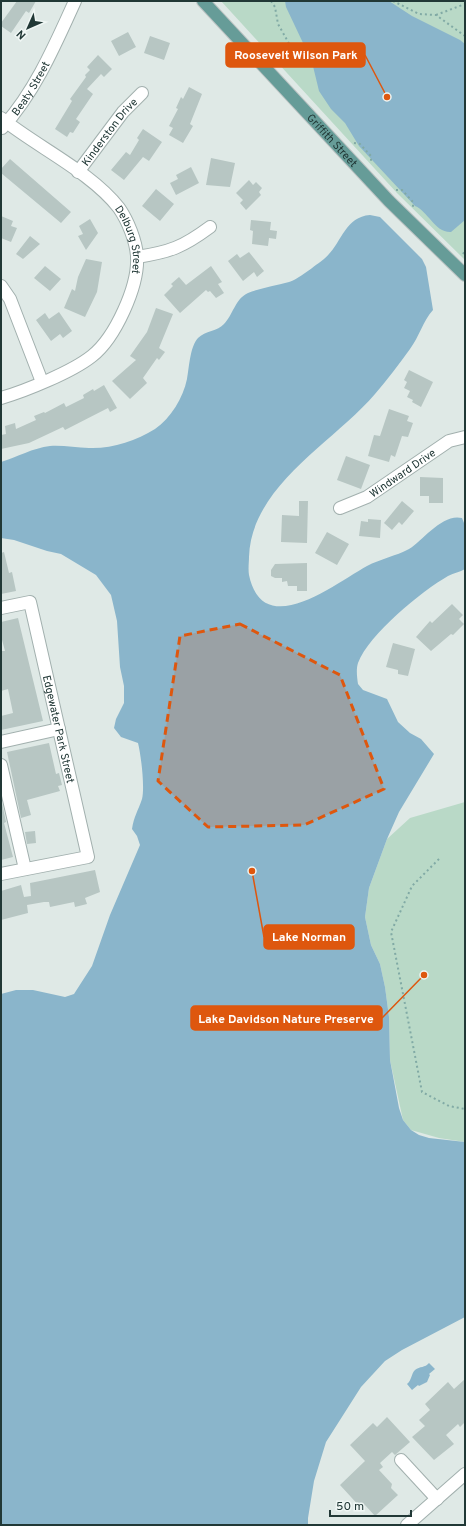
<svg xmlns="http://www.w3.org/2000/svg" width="466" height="1526" viewBox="0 0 466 1526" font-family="Overpass,sans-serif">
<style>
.green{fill:#b9d9c7}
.water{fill:#8ab5cb}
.building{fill:#b7c6c3}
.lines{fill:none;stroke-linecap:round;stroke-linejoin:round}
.minor-casing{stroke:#a2b0ae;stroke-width:14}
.major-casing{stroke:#bcc3c3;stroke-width:14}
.path{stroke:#81aaa5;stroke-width:2;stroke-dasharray:2 3;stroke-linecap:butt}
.minor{stroke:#fff;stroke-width:12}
.major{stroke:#669c98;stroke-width:12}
.marked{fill:#de570e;fill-opacity:0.2;stroke:#de570e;stroke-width:3;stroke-dasharray:8 5;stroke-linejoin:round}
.labels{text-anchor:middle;stroke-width:3.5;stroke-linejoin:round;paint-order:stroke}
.street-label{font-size:11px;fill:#213836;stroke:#eff6f4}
.leader{fill:none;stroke:#de570e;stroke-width:1.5}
.callout-dot{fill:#de570e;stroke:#eff6f4;stroke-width:1.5}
.callout{fill:#de570e;stroke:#de570e;stroke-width:1.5}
.callout-label{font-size:12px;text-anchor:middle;font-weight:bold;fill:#fff}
</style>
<rect width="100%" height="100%" fill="#dfe9e6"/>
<!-- green -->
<path class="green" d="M221,1H465V260L397,193Z
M465,802V1142L439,1138L411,1130L403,1120L390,1060L389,1017L385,987L380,964L371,945L365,917L369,888L387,839L410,818Z"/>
<!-- water -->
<path class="water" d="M285,1H389L412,16L460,40L465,44V220L451,232C435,233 428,211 415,206L359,146L345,123L331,109L319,91L312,62L286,7Z
M370,215L380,217L422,259L426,267L433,310C423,321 419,337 410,349C399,364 387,380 375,394C333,443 251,486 249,557C249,562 248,569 249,575C263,642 336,583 367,566C380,559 396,556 409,549C423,540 443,513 462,518L464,523L465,569C460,572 454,573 448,576C422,591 369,634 358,663C356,669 357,677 358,684L363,690L387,699L398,722L410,733L421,739L434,754L399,812L387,839L369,888L365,917L371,945L380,964L385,987L389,1017L390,1060L399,1108L403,1120L411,1130L419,1135L429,1138L465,1142V1317L402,1350L385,1361L361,1387L326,1442L314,1481L308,1518V1525H1V994L16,990H33L65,997L74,994L92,966L110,915L140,845L137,836L132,829C134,816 138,811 142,799C145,787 141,755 138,743L121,737L114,728L116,719L124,703V686L120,667L117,621L111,595L96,575L61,554L47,551L14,540L1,538V462C17,457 33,448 50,446C63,445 76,448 89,448C111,449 136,441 155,429C171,418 183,398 187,379C189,369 190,346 198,338C205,331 218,331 224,324C233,315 235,299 248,293C260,288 275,286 289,282C297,280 316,265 324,259C342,244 344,217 370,215Z
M429,1363L435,1369L429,1374L430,1375L427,1382L419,1386L418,1385L412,1390L407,1384C412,1380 411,1374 415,1370C420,1366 425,1368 429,1363Z"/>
<!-- building -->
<path class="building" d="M17,1H36L29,13L26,11L11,33L1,26V23Z
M128,32L136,47L119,56L111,41Z
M150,36L170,43L164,60L144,53Z
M98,55L112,69L104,77L101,74L87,89L93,94L76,119L80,122L73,133L70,132L67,137L55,129L72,101L70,99L86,77L85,75L90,70L87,67Z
M189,87L202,94L190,124L193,126L183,143L169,135L173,128L169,126L178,109L176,108L181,97L183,99Z
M143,129L162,142L149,161L143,157L124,180L111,170L126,152L130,155L139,140L137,138Z
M211,158L235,163L230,187L206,185Z
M10,159L71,212L61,223L1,173V169Z
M191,167L199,183L176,195L170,183L178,179L176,175Z
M249,180L253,185L256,182L262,188L259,192L261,195L246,210L240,203L243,200L236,193Z
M156,189L174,204L160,221L142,206Z
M1,216L13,221L11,226L17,228L11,242L1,238Z
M90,219L98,233L86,250L78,236L83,234L79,226Z
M251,220L271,222L270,230L277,231L276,239L269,238L268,246L252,244L253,231L250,230Z
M30,236L40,244L23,259L16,254Z
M249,252L264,271L257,277L254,272L243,281L228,261L237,254L240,258Z
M86,259L102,262L97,292L85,317L64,308L72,289L75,291L78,277Z
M45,266L61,279L50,291L34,278Z
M211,266L222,282L218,284L224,293L216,298L210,291L208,292L206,290L180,313L164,295L173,286L171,284L179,277L186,285Z
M156,308L173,314L159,348L165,352L159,360L157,358L143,378L147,383L130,399L112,381L136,360L130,356L147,332Z
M59,312L72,331L63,338L60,334L51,341L36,320L45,313L49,319Z
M409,370L433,382L421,407L412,402L413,400L407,397L410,391L404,388L407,382L404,380Z
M104,385L117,408L110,412L108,408L65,430L63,427L29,443L1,449V435L6,434L5,426L15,423L16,429L36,420L34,416L44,412L45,413L64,403L66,407L84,398L83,395L93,389L94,391Z
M389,409L409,416L407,421L413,423L408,437L402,436L395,457L391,455L389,462L368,456L374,435L380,436Z
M346,456L370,465L361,489L337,480Z
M420,477L443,478V503H429V496H420Z
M299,501H308L307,543L281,542L282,515L299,516Z
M402,501L414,511L402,525L399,522L392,530L384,523Z
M368,519L381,520L380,538L359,536L361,521L368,522Z
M327,532L349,544L337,565L315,553Z
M4,552L9,573L12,572L16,591L1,594V553Z
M307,563V591H297V586H288L287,581L282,582V578H275L271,576V570L275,564Z
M452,604L463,615L459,619L464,624L453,635L451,634L431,651L416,637L430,621L432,623Z
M18,618L43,721L1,730V716L13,713L8,689L1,691V651H5L1,636V622Z
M393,643L415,649L408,676L398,674V670L386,667Z
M49,743L56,774L59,773L62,785L58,786L60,791L27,800L31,815L21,818L7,752Z
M1,798L6,822L4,823L13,857L1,860Z
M35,831L36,843L27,844L25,832Z
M95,870L100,892L85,898L87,904L75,907L74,902L50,907L49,902H44L27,905L28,913L1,920V891L21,885L24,897L31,896L30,883Z
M465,1379V1422L460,1427L458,1424L446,1435L454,1444L434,1460L412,1437L425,1426L419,1420L430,1410L425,1404L448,1382L454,1389Z
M387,1417L410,1442L395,1455L392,1452L380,1463L383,1467L379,1470L392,1484L391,1488L398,1495L375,1516L365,1505L362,1509L340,1485L365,1461L350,1445L373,1423L377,1427Z"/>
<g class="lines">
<!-- minor casing -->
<g class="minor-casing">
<g id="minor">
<path id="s1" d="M1,118C37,147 91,172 119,208C128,221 136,241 137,256C139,286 115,338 92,356C72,372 25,391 1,398"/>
<path id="s2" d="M2,128C35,92 55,45 75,1"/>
<path id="s3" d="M78,172L123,112L142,93"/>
<path d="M137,257C170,252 183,247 210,227"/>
<path d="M1,286L10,299L42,382"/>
<path id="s4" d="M340,508L367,497L449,441L465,437"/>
<path id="s5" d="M1,608L30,602L88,857L1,874"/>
<path d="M1,742L59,729"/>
<path d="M1,765L25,869"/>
<path d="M401,1460L437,1499"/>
<path d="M407,1525L465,1474"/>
</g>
</g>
<!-- major casing -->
<g class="major-casing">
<g id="major">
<path id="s6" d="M203,1L389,201L465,275"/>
</g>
</g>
<!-- path -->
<path class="path" d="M271,1L275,7L278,24L291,47L293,65
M393,1L419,14L436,15L465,36
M436,15L465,4
M354,143L360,144L371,156V162
M396,190H402L413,202V208
M463,254L465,251
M439,859L412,886L391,932L422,1092L449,1106L465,1109"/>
<!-- minor -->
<use href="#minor" class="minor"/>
<!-- major -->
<use href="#major" class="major"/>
</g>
<!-- marked area -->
<path class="marked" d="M240,624L340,675L384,789L304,825L208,827L158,781L180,636Z"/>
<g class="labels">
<!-- street labels -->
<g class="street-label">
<text dy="4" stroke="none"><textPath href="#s2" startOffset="49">Beaty Street</textPath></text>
<text dy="4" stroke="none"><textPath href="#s3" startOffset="51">Kinderston Drive</textPath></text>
<text dy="4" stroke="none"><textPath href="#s6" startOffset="190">Griffith Street</textPath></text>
<text dy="4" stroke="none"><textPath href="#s1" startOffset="183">Delburg Street</textPath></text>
<text dy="4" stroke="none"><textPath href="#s4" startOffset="72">Windward Drive</textPath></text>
<text dy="4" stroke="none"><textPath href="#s5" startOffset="160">Edgewater Park Street</textPath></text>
</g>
</g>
<!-- callouts -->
<path class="leader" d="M387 97L365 55M252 871L264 937M424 975L382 1018"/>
<g class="callout-dot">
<circle cx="387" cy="97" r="4"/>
<circle cx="252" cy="871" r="4"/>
<circle cx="424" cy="975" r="4"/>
</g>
<g class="callout">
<rect x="226" y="43" width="139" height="24" rx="4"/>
<rect x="264" y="925" width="90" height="24" rx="4"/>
<rect x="191" y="1006" width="191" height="24" rx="4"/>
</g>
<g class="callout-label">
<text x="296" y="59">Roosevelt Wilson Park</text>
<text x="309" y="941">Lake Norman</text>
<text x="286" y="1023">Lake Davidson Nature Preserve</text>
</g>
<!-- border -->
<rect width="466" height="1526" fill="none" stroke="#213836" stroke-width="4"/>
<!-- north arrow -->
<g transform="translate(28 28) rotate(225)" stroke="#eff6f4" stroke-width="3" paint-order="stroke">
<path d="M0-3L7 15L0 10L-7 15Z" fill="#213836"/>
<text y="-6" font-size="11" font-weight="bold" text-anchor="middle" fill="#213836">N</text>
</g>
<!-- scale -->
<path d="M330 1510v6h81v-6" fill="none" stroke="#213836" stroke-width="2"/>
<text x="336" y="1510" font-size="12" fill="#213836" stroke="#eff6f4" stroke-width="3" paint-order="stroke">50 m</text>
</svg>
